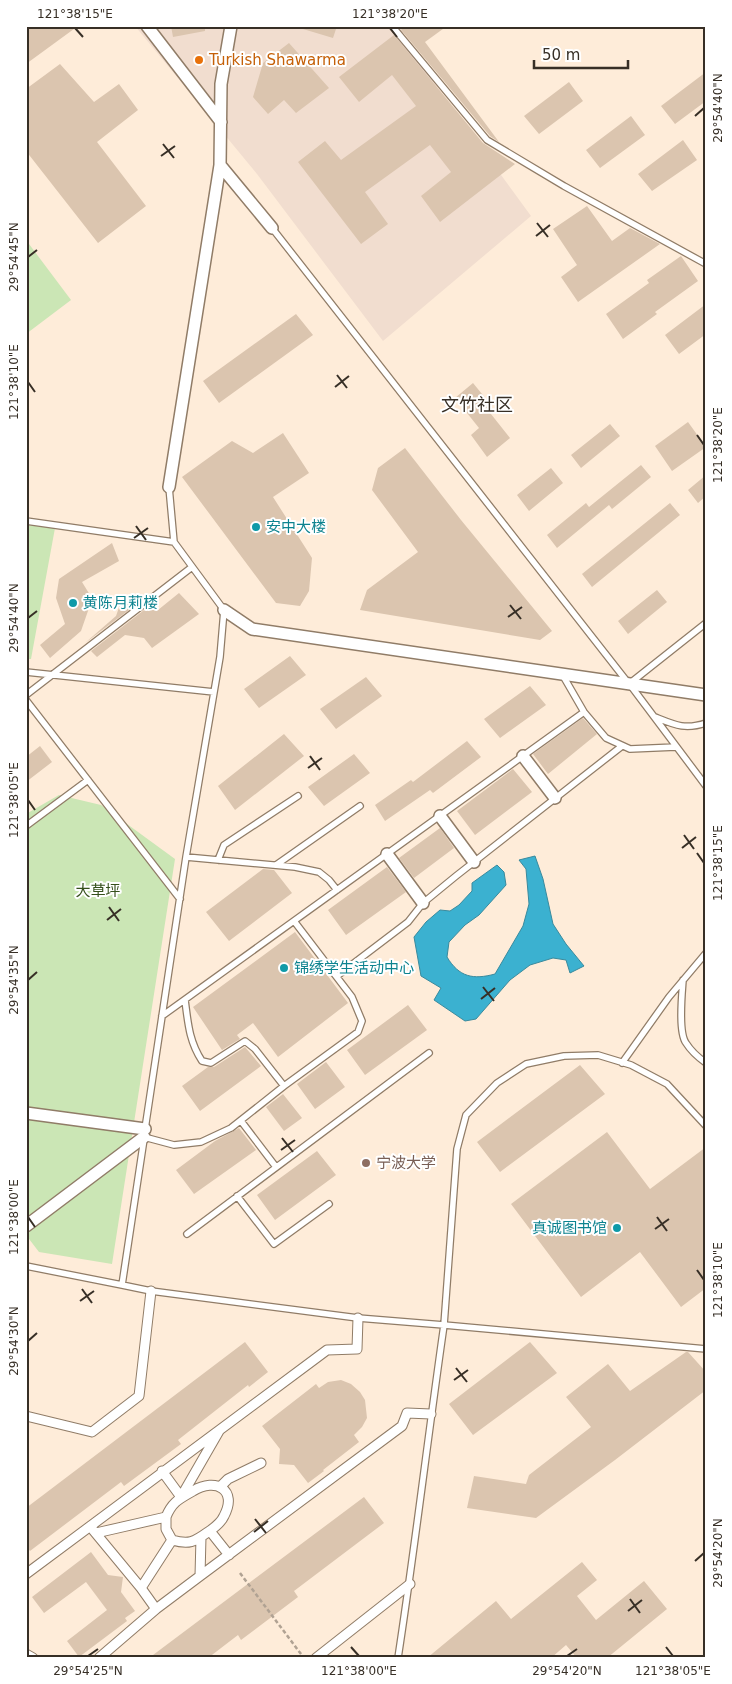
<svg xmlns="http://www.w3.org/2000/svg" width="732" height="1684" viewBox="0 0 732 1684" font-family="'DejaVu Sans','Noto Sans SC',sans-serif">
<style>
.commercial{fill:#f1ddcf}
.green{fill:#cbe6b5}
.water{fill:#3bb1d0;stroke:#3a8a9d}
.building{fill:#dbc5af}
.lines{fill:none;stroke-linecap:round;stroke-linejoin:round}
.service-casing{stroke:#907c67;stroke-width:8}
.pedestrian-casing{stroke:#907c67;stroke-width:11}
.minor-casing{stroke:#907c67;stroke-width:14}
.path{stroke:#b0a293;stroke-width:2.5;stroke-dasharray:4 2.5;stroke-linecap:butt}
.service{stroke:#fff;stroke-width:5.5}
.pedestrian{stroke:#fff;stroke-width:9}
.minor{stroke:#fff;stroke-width:11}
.ticks{fill:none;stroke:#372f26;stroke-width:2}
.food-dot{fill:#e8710a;stroke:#fff;stroke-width:2}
.culture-dot{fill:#0f9aa8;stroke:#fff;stroke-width:2}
.education-dot{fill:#8d6e63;stroke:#fff;stroke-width:2}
.labels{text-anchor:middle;stroke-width:4;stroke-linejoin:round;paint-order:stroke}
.food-label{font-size:15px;fill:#c56008;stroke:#fff;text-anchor:start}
.culture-label{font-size:15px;fill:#0d838f;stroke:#fff;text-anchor:start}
.park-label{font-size:15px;fill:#36501c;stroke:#fff}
.education-label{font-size:15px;fill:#785e54;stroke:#fff;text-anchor:start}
.quarter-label{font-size:18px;fill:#372f26;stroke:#fff}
.neatline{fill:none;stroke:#372f26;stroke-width:2}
.ticks-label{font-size:12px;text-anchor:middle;fill:#372f26}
</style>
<rect width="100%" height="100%" fill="#feecd9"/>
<!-- commercial -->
<path class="commercial" d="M135,26H408L400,36L531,216L383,341L257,174Z"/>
<!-- green -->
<path class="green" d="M26,240L71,300L26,334Z
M26,525L55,528L31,659H26Z
M59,795L101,805L175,859L112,1264L39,1252L26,1235V814Z"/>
<!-- water -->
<path class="water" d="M535,856L543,879L553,924L566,944L584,966L570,973L566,960L553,958L530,965L510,980L476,1019L465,1021L434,1000L441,988L421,976L414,937L426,922L440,910L450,911L459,905L472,891V883L497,865L504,872L506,885L479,915L465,925L449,942L447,957C459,977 473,980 495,974L523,926L529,904L526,869L519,860Z"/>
<!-- building -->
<path class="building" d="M26,26H78L26,64Z
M171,26H205V31L173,37Z
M304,26H337L333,38L303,29Z
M405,26H447L425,42L499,142L490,136L401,30Z
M394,35L483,143L515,164L440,222L421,196L451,172L430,145L365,192L388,224L361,244L298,162L325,141L341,160L416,106L392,75L359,102L339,77Z
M289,43L329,88L296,113L284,100L268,114L253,97L263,63Z
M60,64L94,102L119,84L138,110L97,142L146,206L98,243L26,151V89Z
M706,72V101L675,124L661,106Z
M569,82L583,101L539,134L524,116Z
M631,116L645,135L600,168L586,150Z
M683,140L697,160L652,191L638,174Z
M587,206L612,241L630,228L660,244L578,302L561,277L577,265L553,229Z
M681,256L698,281L655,312L657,314L623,339L606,314L649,283L647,280Z
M706,304V334L679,354L665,335Z
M296,314L313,335L219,403L203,381Z
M473,383L491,405L487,409L510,438L487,457L471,435L479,428L455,398Z
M688,422L706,447L672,471L655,446Z
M610,424L620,436L581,468L571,455Z
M283,433L309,473L273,497L312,558L309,591L300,606L276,603L182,477L232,441L253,453Z
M405,448L461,520L552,631L540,640L360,610L367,590L418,552L372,490L378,468Z
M641,465L651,477L612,509L609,505L557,548L547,535L586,503L589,507Z
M551,468L563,483L529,511L517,495Z
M706,475V496L698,503L688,490Z
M670,503L680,515L592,587L582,574Z
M112,543L119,561L82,582L90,595L89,608L81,631L50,658L40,645L65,624L56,598L59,579Z
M657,590L667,602L628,634L618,621Z
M179,593L199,614L152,648L144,638L125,635L97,657L91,651L148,607L158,610Z
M122,599L137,604L85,643L116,616Z
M290,656L306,675L259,708L244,689Z
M366,677L382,696L336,729L320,709Z
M530,686L546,705L500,738L484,719Z
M583,718L597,734L548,774L533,754Z
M284,734L304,756L235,810L218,786Z
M467,741L481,757L433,793L430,790L385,821L375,805L411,780L413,782Z
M40,746L52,762L26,782V757Z
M354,754L370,773L324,806L308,787Z
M513,769L532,792L475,835L457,811Z
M440,828L454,848L414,878L399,858Z
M387,867L406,892L346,935L328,910Z
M263,869L274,870L292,893L229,941L206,912Z
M295,932L348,1003L278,1057L253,1023L237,1035L240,1039L222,1050L193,1007Z
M408,1005L427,1030L365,1075L347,1050Z
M245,1047L261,1066L200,1111L182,1086L208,1067H214Z
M326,1062L345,1087L315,1109L297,1084Z
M580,1065L605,1094L500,1172L477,1142Z
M283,1094L302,1118L284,1131L266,1107Z
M239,1128L256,1150L194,1194L176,1170L215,1141Z
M607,1132L650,1189L706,1147V1288L681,1307L640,1252L581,1297L511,1204Z
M317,1151L336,1175L275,1220L257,1195Z
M245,1342L268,1372L249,1387L248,1385L178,1440L181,1444L124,1486L121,1482L30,1551L26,1546V1508Z
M530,1342L557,1373L473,1435L449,1404Z
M686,1352H688L706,1372V1390L615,1460L536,1518L467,1508L474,1476L526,1484L529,1475L591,1427L566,1397L608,1364L630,1391Z
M341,1380L351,1384L360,1392L365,1400L367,1418L362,1427L354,1435L359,1442L323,1470L324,1471L308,1483L294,1465L279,1464L280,1449L262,1426L316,1384L319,1388L328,1382Z
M364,1497L384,1523L294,1591L298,1597L241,1640L238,1635L208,1658H149Z
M91,1552L108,1575L123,1577L121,1592L135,1611L125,1618L127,1621L79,1657L67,1641L107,1610L86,1582L44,1613L32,1597Z
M582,1562L597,1580L577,1596L596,1620L644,1581L667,1609L607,1658H577L566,1645L551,1658H427L496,1601L511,1619Z"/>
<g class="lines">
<!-- service casing -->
<g class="service-casing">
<path id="service" d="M392,26L487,140L564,186L706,264
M272,228L629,684L706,623
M26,521L174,542
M26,672L214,692
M562,674L584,712L606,738L630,749L676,747
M631,686L706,786
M26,695L192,567
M26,700L180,899
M655,717C675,725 685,730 706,723
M26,826L88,780
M186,857L295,867L319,872L329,880L337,890
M218,860L224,845L298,796
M276,865L360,806
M337,976L408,922L423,903L456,876L622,746
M683,980C682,994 678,1032 686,1043C691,1051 699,1058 706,1063
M185,1000C188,1023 189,1041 202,1061L211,1063L245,1041L255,1049L284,1086
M162,1016L584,712
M622,1063L669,997L706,953
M241,1121L276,1167
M706,1126L667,1084L631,1065L598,1055L564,1056L526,1064L497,1083L466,1115L457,1149L444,1325L706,1349
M145,1129L186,857L220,657L224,610L174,542L169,487
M144,1137L174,1145L201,1142L231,1128L284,1086L358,1032L362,1021L352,997L294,921
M237,1196L274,1244L329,1204
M187,1234L429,1053
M26,1266L122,1285L144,1139
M122,1285L151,1291L358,1318L444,1325C428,1436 415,1547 398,1658"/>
</g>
<!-- pedestrian casing -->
<g class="pedestrian-casing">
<path id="pedestrian" d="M26,1416L92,1432L139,1396L151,1291
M162,1471L181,1497L219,1431
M221,1486L228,1479L261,1463
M93,1530L141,1588L172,1540
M210,1531L229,1555
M96,1533L166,1517C172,1502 179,1499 193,1491C216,1477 238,1490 224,1516C221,1523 214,1528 208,1532C194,1542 189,1545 172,1540L166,1529V1517
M26,1574L327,1350L357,1349L358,1318
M200,1576L201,1537
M141,1588L156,1609
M26,1654L33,1658
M99,1658L156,1609L200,1576L402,1426L407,1413L431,1414
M316,1658L410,1584"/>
</g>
<!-- minor casing -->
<g class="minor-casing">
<path id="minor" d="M147,26L221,122
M220,165L221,84L231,26
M169,487L220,165L272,228
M224,610L252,629L706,695
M523,756L555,798
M440,816L474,862
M387,854L423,903
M26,1113L145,1129
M26,1226L144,1137"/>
</g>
<!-- path -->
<path class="path" d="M240,1573L304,1658"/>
<!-- service -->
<use href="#service" class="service"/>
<!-- pedestrian -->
<use href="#pedestrian" class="pedestrian"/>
<!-- minor -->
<use href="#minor" class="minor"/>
</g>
<!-- ticks -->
<path class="ticks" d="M75,28L83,37M390,28L397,37M695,116L704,108M163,144L174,158M161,156L175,146M537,223L548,237M536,236L550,225M28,257L37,250M337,375L347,388M28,382L35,392M335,387L349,376M697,435L704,445M136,526L146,540M134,538L148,528M510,605L521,619M508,617L522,607M28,618L37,611M310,756L320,770M308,768L322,758M28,800L35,810M684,835L694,849M682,848L696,837M697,853L704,863M109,907L119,921M107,920L121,909M28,980L37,972M483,987L494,1001M481,999L495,988M282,1138L293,1152M281,1150L295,1140M28,1217L35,1227M657,1217L667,1231M655,1229L669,1219M697,1270L704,1280M82,1289L92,1303M80,1301L94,1291M28,1341L37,1333M456,1368L467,1382M454,1380L468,1370M255,1519L266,1533M254,1532L268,1521M695,1561L704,1553M630,1599L640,1613M628,1611L642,1600M351,1647L359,1656M666,1647L673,1656M88,1656L98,1649M567,1656L577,1649"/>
<!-- markers -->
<circle class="food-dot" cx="199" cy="60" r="5"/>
<g class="culture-dot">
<circle cx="256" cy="527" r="5"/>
<circle cx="73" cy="603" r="5"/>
<circle cx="284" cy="968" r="5"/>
<circle cx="617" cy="1228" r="5"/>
</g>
<circle class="education-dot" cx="366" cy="1163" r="5"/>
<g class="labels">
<!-- food labels -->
<g class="food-label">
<text x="209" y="65">Turkish Shawarma</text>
</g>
<!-- culture labels -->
<g class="culture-label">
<text x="266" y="532">安中大楼</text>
<text x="83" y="608">黄陈月莉楼</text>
<text x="294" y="973">锦绣学生活动中心</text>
<text x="607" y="1233" text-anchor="end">真诚图书馆</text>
</g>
<!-- park labels -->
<g class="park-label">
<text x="98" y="896">大草坪</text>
</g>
<!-- education labels -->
<g class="education-label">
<text x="376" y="1168">宁波大学</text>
</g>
<!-- quarter labels -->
<g class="quarter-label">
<text x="477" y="411">文竹社区</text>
</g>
</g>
<!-- border -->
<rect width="732" height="1684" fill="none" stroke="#ffffff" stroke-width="55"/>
<!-- scale -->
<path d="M534 60v8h94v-8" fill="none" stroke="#372f26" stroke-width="2.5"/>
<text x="542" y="60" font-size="15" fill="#372f26" stroke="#ffffff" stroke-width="4" paint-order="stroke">50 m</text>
<rect x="28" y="28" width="676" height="1628" class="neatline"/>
<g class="ticks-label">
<text x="75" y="18">121°38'15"E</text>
<text x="390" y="18">121°38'20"E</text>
<text transform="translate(718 108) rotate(-90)" y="4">29°54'40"N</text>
<text transform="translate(14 257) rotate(-90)" y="4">29°54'45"N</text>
<text transform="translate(14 382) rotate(-90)" y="4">121°38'10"E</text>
<text transform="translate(718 445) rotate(-90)" y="4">121°38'20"E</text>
<text transform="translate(14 618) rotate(-90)" y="4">29°54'40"N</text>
<text transform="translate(14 800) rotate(-90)" y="4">121°38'05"E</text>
<text transform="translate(718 863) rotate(-90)" y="4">121°38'15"E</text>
<text transform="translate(14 980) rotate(-90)" y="4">29°54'35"N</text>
<text transform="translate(14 1217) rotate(-90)" y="4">121°38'00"E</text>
<text transform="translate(718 1280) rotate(-90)" y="4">121°38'10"E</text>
<text transform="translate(14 1341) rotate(-90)" y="4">29°54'30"N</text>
<text transform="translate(718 1553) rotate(-90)" y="4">29°54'20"N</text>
<text x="88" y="1675">29°54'25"N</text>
<text x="359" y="1675">121°38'00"E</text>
<text x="567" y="1675">29°54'20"N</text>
<text x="673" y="1675">121°38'05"E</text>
</g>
</svg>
